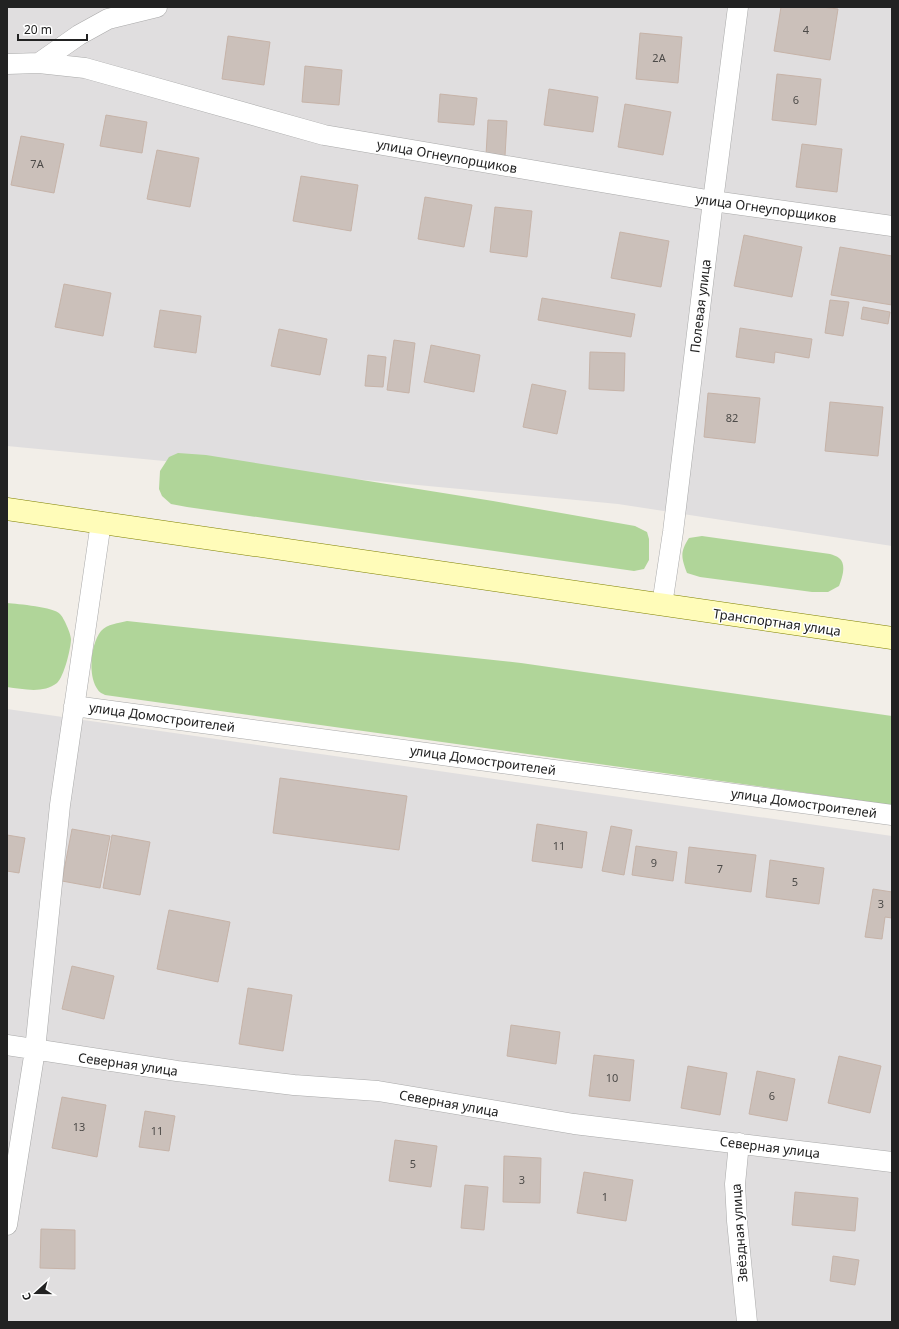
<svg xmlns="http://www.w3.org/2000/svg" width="899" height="1329" viewBox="0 0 899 1329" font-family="'Noto Sans',sans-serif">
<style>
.residential{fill:#e0dedf}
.forest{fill:#b0d599}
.building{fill:#cbc0ba;stroke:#c6b3a8}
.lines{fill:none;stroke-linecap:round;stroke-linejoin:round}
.minor-casing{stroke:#a9a9a9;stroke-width:21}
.secondary-casing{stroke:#7f8100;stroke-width:23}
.minor{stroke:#fff;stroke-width:20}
.secondary{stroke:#fffcb9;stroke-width:22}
.labels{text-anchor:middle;stroke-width:3;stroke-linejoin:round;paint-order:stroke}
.number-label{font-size:11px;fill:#4c4a48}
.street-label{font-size:13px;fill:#222;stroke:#fff}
</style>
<rect width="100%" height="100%" fill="#f2eee8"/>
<!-- residential -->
<path class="residential" d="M7,7H892V546L618,504L7,446Z
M7,709L892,836V1322H7Z"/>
<!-- forest -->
<path class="forest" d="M178,453L206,455L493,501L635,526L647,532L649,539V560L644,569L634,571L187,507L171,504L162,496L159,489L160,471L169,457Z
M702,536L830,554C833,555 837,556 839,558C847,564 842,578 839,586L828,592H812L700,577L687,573C681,557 680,552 689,538Z
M7,603C18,604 54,607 60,614C64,618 71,634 71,639C71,648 64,677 57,683C43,694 23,689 7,687Z
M127,621L521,663L892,716V805L105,695C103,694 99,692 98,690C87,676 91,643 101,631C107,624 119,623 127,621Z"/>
<!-- building -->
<path class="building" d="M781,7H822L838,9L830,60L774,51Z
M640,33L682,37L678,83L636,79Z
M228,36L270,42L264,85L222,79Z
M305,66L342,70L339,105L302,102Z
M777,74L821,79L816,125L772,120Z
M549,89L598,97L593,132L544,125Z
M440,94L477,98L474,125L438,122Z
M625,104L671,112L663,155L618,147Z
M106,115L147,122L142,153L100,146Z
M488,120L507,121L505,156L486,155Z
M21,136L64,144L54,193L11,185Z
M802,144L842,149L837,192L796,187Z
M157,150L199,158L190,207L147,199Z
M301,176L358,185L351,231L293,221Z
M425,197L472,205L464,247L418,239Z
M495,207L532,211L527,257L490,252Z
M620,232L669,241L661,287L611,278Z
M744,235L802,247L792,297L734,286Z
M840,247L892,256V305L831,295Z
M64,284L111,293L103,336L55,327Z
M542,298L635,314L631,337L538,320Z
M830,300L849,302L843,336L825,333Z
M863,307L890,312L888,324L861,319Z
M160,310L201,316L196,353L154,347Z
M740,328L812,339L809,358L775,352L774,363L736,357Z
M279,329L327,339L320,375L271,366Z
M394,340L415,343L409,393L387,390Z
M431,345L480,355L474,392L424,382Z
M590,352L625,353L624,391L589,389Z
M368,355L386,357L383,387L365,386Z
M532,384L566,391L557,434L523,427Z
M708,393L760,398L755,443L704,437Z
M830,402L883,407L878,456L825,451Z
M280,778L407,796L399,850L273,833Z
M537,824L587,832L582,868L532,861Z
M611,826L632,830L624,875L602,871Z
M72,829L110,836L100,888L62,881Z
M7,835L25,838L19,873L7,871Z
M112,835L150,842L140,895L103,888Z
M636,846L677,852L673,881L632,875Z
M689,847L756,855L751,892L685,883Z
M770,860L824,868L819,904L766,897Z
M873,889L892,892V918L885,917L882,939L865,937Z
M169,910L230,922L218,982L157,969Z
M72,966L114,976L104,1019L62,1009Z
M248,988L292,995L283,1051L239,1044Z
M511,1025L560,1032L556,1064L507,1056Z
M594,1055L634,1060L630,1101L589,1096Z
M839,1056L881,1066L870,1113L828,1103Z
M688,1066L727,1073L720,1115L681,1108Z
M757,1071L795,1079L787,1121L749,1114Z
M62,1097L106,1105L97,1157L52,1148Z
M145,1111L175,1116L169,1151L139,1147Z
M395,1140L437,1146L431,1187L389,1181Z
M504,1156L541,1158L540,1203L503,1202Z
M584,1172L633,1180L626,1221L577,1213Z
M465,1185L488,1187L484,1230L461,1228Z
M795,1192L858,1198L855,1231L792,1225Z
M41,1229L75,1230V1269L40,1268Z
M833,1256L859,1260L855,1285L830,1281Z"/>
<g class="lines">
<!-- minor casing -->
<g class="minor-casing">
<path id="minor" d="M39,63L79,35L108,19L157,7
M7,64L39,63L85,68L324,135L713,201L892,226
M662,605L673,532L713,201L738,7
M74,706L892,815
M7,1045L177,1071L294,1085L378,1091L574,1124L892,1162
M739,1143L735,1184L737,1221L747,1322
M7,1225L35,1050L60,805L101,522"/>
</g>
<!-- secondary casing -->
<g class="secondary-casing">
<path id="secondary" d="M7,509L892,638"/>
</g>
<!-- minor -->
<use href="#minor" class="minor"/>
<!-- secondary -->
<use href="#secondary" class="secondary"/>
</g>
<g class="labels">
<!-- number labels -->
<g class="number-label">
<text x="806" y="34">4</text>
<text x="659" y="62">2А</text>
<text x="796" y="104">6</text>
<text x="37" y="168">7А</text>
<text x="732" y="422">82</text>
<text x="559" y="850">11</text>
<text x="654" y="867">9</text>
<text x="720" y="873">7</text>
<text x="795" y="886">5</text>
<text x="881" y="908">3</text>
<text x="612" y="1082">10</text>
<text x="772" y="1100">6</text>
<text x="79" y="1131">13</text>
<text x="157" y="1135">11</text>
<text x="413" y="1168">5</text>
<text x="522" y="1184">3</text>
<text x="605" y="1201">1</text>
</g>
<!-- street labels -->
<g class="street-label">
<text transform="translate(447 156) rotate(10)" y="5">улица Огнеупорщиков</text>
<text transform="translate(766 208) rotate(8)" y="5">улица Огнеупорщиков</text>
<text transform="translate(700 306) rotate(-83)" y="5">Полевая улица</text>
<text transform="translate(777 622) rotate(8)" y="5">Транспортная улица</text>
<text transform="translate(162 717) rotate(8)" y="5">улица Домостроителей</text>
<text transform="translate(483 760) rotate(8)" y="5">улица Домостроителей</text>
<text transform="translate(804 803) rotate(8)" y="5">улица Домостроителей</text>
<text transform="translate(128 1064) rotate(8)" y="5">Северная улица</text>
<text transform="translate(449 1103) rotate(10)" y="5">Северная улица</text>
<text transform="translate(770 1147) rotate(7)" y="5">Северная улица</text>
<text transform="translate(739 1233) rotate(-94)" y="5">Звёздная улица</text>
</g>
</g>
<!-- border -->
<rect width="899" height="1329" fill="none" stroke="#222222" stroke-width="16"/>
<!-- north arrow -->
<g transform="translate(36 1293) rotate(249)" stroke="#ffffff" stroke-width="3" paint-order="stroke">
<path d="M0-3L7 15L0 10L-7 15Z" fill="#222222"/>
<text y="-6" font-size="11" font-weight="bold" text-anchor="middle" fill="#222222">С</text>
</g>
<!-- scale -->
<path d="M18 34v6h69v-6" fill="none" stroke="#222222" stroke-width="2"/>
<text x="24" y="34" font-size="12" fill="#222222" stroke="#ffffff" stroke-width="3" paint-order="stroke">20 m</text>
</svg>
